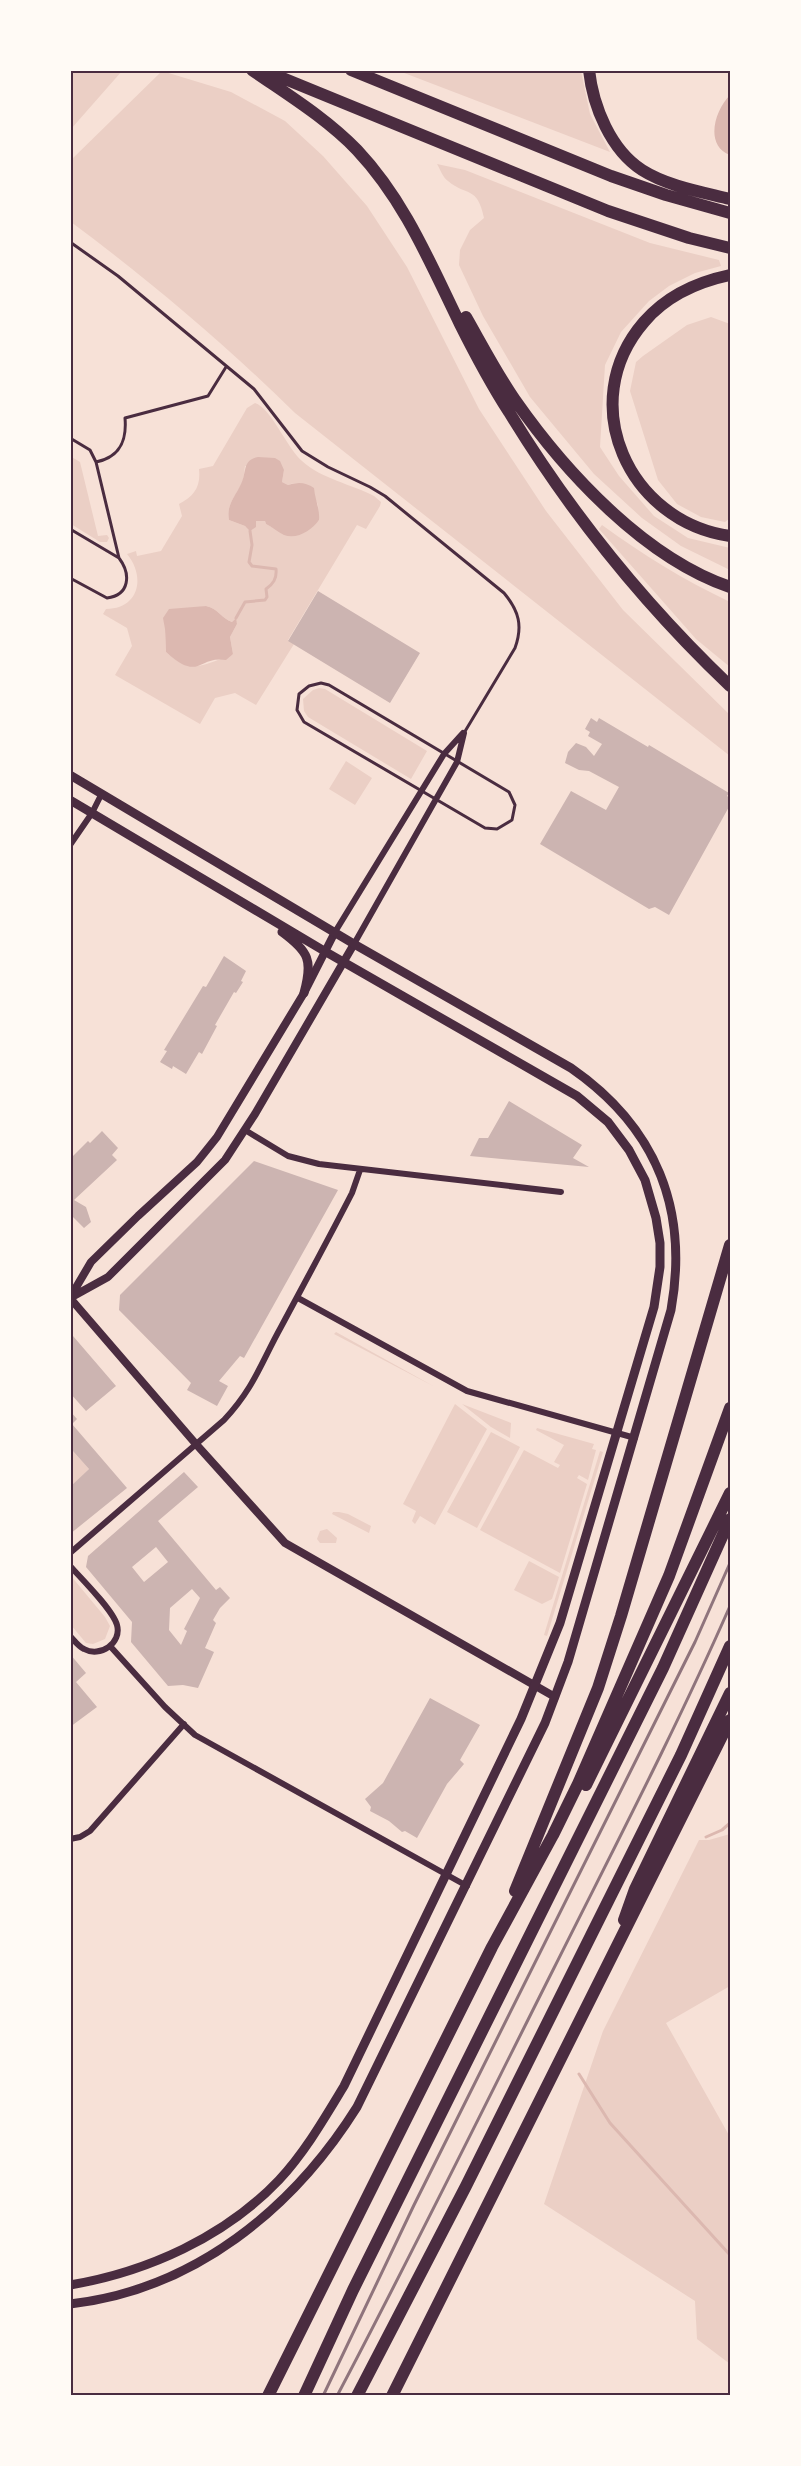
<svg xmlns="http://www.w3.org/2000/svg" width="801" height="2466" viewBox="0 0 801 2466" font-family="'Source Sans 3',sans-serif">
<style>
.green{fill:#ebcfc5;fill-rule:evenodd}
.water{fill:#dcb8b0}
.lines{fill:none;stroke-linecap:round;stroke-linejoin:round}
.stream{stroke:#dcb8b0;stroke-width:3}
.building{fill:#ccb4b1;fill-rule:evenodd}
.service{stroke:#4a2c40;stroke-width:3}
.minor{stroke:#4a2c40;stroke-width:6}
.tertiary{stroke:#4a2c40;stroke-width:8}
.secondary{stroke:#4a2c40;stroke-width:9}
.motorway{stroke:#4a2c40;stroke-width:12}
.rail{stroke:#8f747c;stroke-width:3}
.neatline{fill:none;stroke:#4a2c40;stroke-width:2}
</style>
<rect width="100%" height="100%" fill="#f7e1d7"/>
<!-- green -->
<path class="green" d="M71,70L122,71L71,129L70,71Z
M162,71L231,92L285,121L323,156L367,206L407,267L479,409L546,511L623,610L730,715V756L295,413C225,344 149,280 71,222V160Z
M399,71H581L590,114L610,152Z
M437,164L465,170L650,243L719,260L721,266L695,273L669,286L649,301L621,332L605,365L600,447L619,476L654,516L688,538L730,548V570L681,546L642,518L594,474L530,397L483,316L459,265L460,250L470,230L484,218C477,185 467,197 448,181C443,178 440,169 437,164Z
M711,317L730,324V518L725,522L701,517L677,504L658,480L630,391L636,362L643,356L687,325Z
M255,403C271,408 287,448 302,461C322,479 351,484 374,496L381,502L380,506L366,529L357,525L288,640L294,644L256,705L235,693L215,698L200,724L115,675L132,646L127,628L103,614L106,609C139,609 146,577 127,554L136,551L137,556L161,551L182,516L179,504C194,496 201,487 199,469L213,466L247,408ZM245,466L284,470L282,482L288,485L294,483L309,485L318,505L319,520C294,540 294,539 266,524L265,521H256L250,530L245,526L229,520C226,505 235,497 241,485C244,480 244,472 245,466ZM206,606C218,608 222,619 232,622L235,619L237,624L230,637L233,654C204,665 191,675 166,652L165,629L193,609Z
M70,456L80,462L98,536L107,535L109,538L107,542H100L71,524Z
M602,525C643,555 684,580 730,602V667L696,639L599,529Z
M319,688L325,689L427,751L411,779L308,717L304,711L303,699L313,690Z
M346,761L372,778L355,805L329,789Z
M336,1332L435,1387L334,1334Z
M455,1404L487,1429L435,1525L420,1516L415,1524L412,1521L416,1511L403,1504Z
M462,1404L511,1423L510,1438L491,1427Z
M537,1428L594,1444L592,1449L596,1450L588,1480L579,1475L577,1478L587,1484L560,1573L480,1530L524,1450L558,1468L560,1465L554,1462L564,1445L536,1430Z
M491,1432L520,1447L477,1528L447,1512Z
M72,1450L89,1469L71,1487L70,1452Z
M600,1451L603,1452L547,1636L544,1635Z
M339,1512L348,1514L371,1526L369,1533L332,1514L333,1512Z
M327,1529L337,1538L336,1543H320L317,1539L320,1531Z
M529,1561L559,1577L552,1599L542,1604L514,1590Z
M71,1576L105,1617L110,1626L105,1639L93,1644L86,1643L71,1625Z
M730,1834V1986L666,2023L730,2137V2364L697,2339L695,2301L544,2204L603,2031L699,1840H709Z"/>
<!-- water -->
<path class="water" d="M730,95V155C704,145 715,110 730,95Z
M258,457L275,458L280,461L284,470L282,482L288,485C297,482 306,482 314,488C315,500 320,508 319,520C312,530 297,540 284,535C278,532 272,527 266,524L265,521H256V527L250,531L245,526L229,520C226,505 235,497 241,484C247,472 242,460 258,457Z
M206,606C218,608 222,619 232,622L236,618L237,624L230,637L233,654L226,660C198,655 200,683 166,652L165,629L163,618L169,609Z"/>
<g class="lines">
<!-- stream -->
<path class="stream" d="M236,618L245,602L265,600L267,597L266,589C273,584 277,579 276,569L252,566L249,562L252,545L250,531
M706,1837L722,1830L730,1823
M579,2074L610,2123L730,2255"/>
</g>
<!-- building -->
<path class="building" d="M318,591L420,653L390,703L288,641Z
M591,718L597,722L599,718L648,747L649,745L729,793L727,796L730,798V805L669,915L655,907L649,909L540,844L571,791L606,810L619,787L589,771L579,770L565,763L568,752L576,743L586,747L594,756L602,744L588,736L590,732L585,729Z
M224,956L246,971L241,981L243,982L236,993L234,992L215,1025L217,1026L202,1054L199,1052L186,1074L173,1066L172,1069L160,1062L167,1051L164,1050L203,986L206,987Z
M509,1101L582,1145L573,1158L589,1167L470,1156L479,1138H488Z
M102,1131L118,1148L112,1155L117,1160L74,1200L86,1207L91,1222L84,1228L70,1214V1159L88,1141L90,1143Z
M254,1161L338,1190L244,1358L240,1356L219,1381L228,1386L217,1406L187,1390L191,1383L119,1310L120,1295Z
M70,1336H73L116,1386L86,1411L70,1393Z
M70,1411L77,1419L72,1424L127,1488L70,1534V1487L89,1469L72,1450L70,1452Z
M184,1472L198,1487L158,1521L216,1590L220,1587L230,1598L220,1608L213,1620L216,1623L205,1648L214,1652L198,1688L183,1685L168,1686L131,1642L132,1622L86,1567L88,1556ZM156,1547L168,1562L144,1582L132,1567ZM192,1589L200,1598L184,1629L187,1631L181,1645L169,1630L170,1608Z
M70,1654L86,1673L76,1682L97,1707L70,1727Z
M430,1698L480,1725L460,1760L464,1764L447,1784L417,1838L405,1831L402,1832L389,1821L370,1811L371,1807L365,1799L383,1783Z"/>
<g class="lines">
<!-- service -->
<path class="service" d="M70,242L118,276L254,389L302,451L328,467L370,487L385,496L504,593C519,611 523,626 515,648L464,733
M70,438L90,450L96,462
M70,529L119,558
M70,578L107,598C130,595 131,574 119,558L96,462C120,457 127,441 125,418L208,396L226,367
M321,683L329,685L509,792L515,805L512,820L497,829L485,828L304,722L297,710L299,694L309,686Z"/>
<!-- minor -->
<path class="minor" d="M70,845L92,813L102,793
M335,932L444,754L463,733
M354,944L457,762L464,733
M245,1130L288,1156L319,1164L561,1192
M298,1298L467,1391L635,1438
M70,1553L224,1420C254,1388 261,1363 281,1327C305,1282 329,1238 352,1193L360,1170
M70,1566C81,1578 113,1610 117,1625C122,1643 100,1658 84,1649C78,1646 74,1640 70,1636
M110,1646L165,1707L195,1735L467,1886
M70,1839L80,1837L90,1831L184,1724"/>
<!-- tertiary -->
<path class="tertiary" d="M71,1296L91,1262L138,1216L197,1162L217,1137L304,993L335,932
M70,1298L195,1443L285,1543L555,1697
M70,1298L108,1277L225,1160L255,1114L354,944"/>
<!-- secondary -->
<path class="secondary" d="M70,775L354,944L571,1068C656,1127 689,1209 671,1310L568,1662L545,1723L357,2107C293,2209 194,2290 70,2304
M70,800L326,952L577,1096L608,1122L629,1150L645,1180L656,1218L660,1243V1267L654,1307L560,1623L521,1719L344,2086C324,2119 305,2152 279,2180C225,2237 147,2272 70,2285
M282,932C309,952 313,960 304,993"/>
<!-- motorway -->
<path class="motorway" d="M252,70C288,95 326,118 357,150C405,201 430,263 460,324C475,354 491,384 509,412C570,512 645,605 730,686
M263,70L608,211L689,238L730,248
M351,70L611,176L666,195L730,213
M589,70C593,107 611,150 642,170C667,186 702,192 730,199
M730,275C697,282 667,295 644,322C574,403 629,522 730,536
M466,317C482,345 497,374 515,400C566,473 645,558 730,587
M586,1785L730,1493
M515,1891L598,1688L621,1616L730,1245
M624,1920L635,1889L730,1693
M268,2396L492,1947L553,1835L578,1784L669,1576L730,1408
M304,2396L353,2290L663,1668L730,1519
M357,2396L466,2186L681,1755L730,1646
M392,2396L730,1720"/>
<!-- rail -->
<path class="rail" d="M323,2396L414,2205L695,1642L730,1563
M337,2396C412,2254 482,2111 554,1968C614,1848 676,1729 730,1606"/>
</g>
<!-- border -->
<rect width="801" height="2466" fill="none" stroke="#fffaf5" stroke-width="144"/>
<rect x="72" y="72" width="657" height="2322" class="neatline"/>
</svg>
